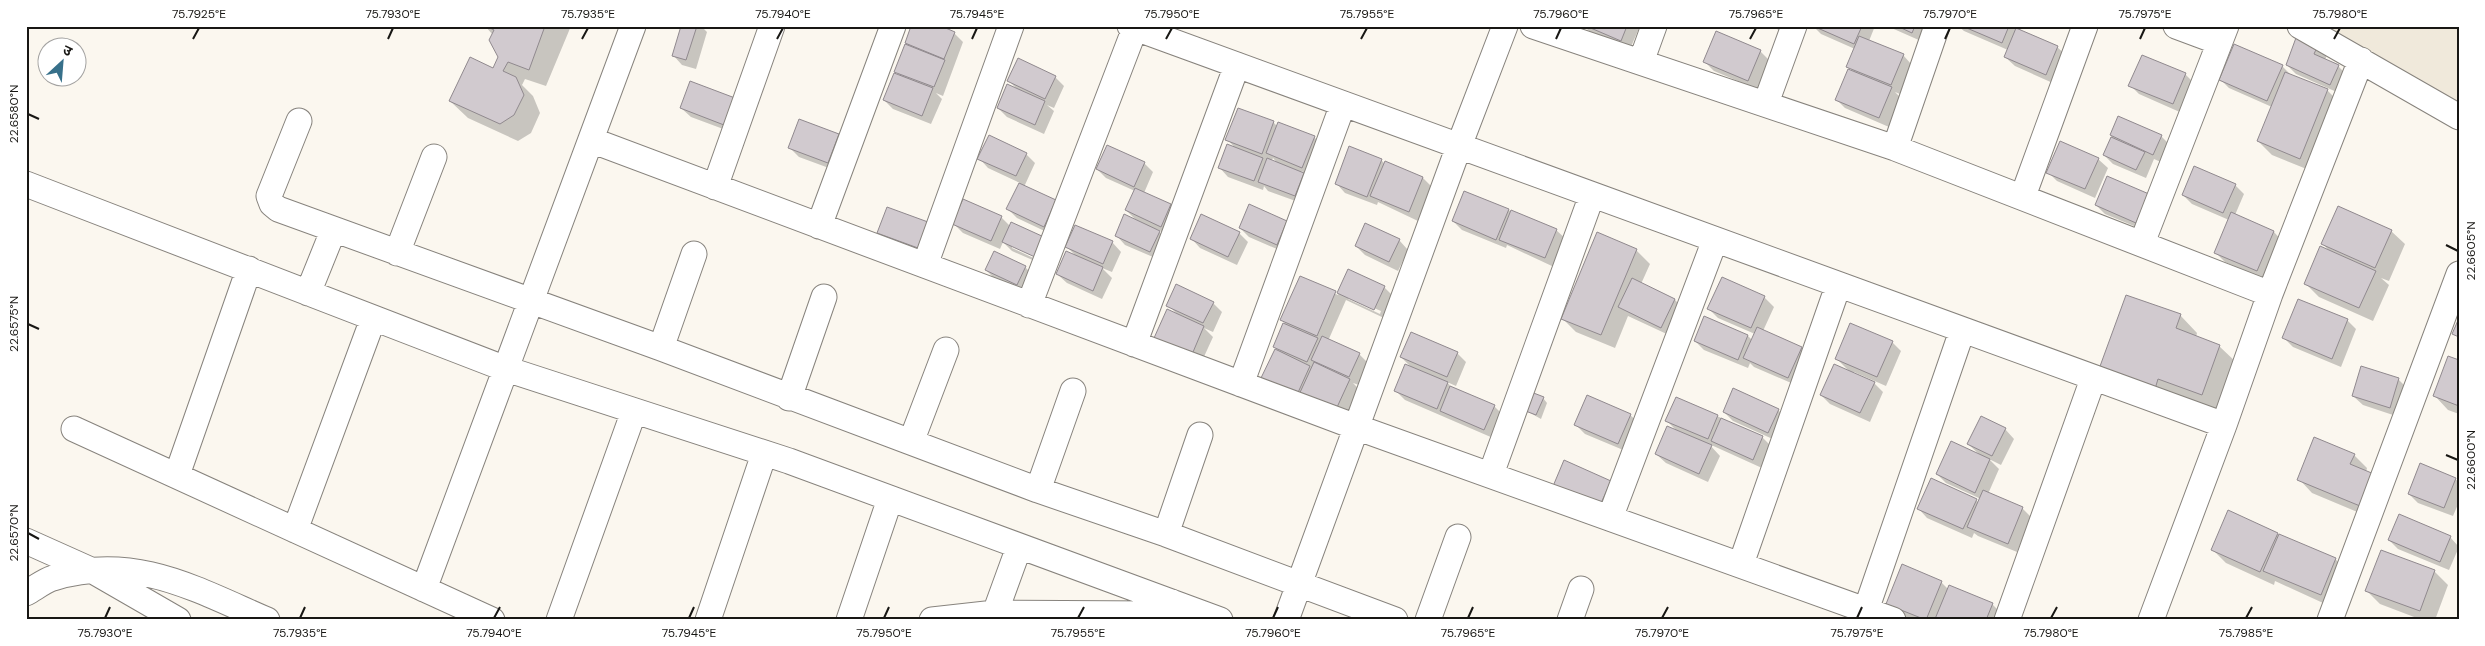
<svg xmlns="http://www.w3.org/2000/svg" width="2485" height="646" viewBox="0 0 2485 646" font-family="'DM Sans','Noto Sans Devanagari',sans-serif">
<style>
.built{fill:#f0e9db}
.shadow{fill:#0003;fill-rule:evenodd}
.building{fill:#d1cacf;stroke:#90898e}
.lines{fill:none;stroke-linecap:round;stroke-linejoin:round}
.minor-casing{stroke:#87837d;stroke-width:27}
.minor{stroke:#fff;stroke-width:25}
.ticks{fill:none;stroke:#181714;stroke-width:2}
.neatline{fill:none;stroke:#181714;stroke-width:2}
.ticks-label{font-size:12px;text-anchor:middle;fill:#181714}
</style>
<rect width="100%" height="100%" fill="#fbf7ef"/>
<!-- built -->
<path class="built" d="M2297,26H2459V113Z"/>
<!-- shadow -->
<path class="shadow" d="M485,26H571L546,86L525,79L522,85L533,96L540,113L531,133L518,141L468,118L450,101L493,70L500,57L493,35Z
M682,26H701L707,32L696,69L682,65L673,55Z
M913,26L954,33L963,42L943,96L936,93L942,99L931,124L893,109L884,100L901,77L896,71Z
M1584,26H1640L1630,49L1590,32Z
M1770,26H1789L1786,33Z
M1813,26H1875L1869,41L1903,55L1912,65L1900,94L1895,92L1901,98L1889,127L1845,108L1836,99L1854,72L1848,66L1855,49L1821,34Z
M1887,26H1928L1921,41Z
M1958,26H2022L2020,31L2057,47L2067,56L2055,84L2015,66L2005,57L2008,50L1964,31Z
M2297,37L2327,55L2325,60L2338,66L2347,75L2339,93L2296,74L2287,65Z
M1760,51L1769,60L1757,89L1714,71L1705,62Z
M2142,56L2185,74L2195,84L2182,113L2139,94L2130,85Z
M2282,66L2291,75L2326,89L2341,104L2314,172L2272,155L2258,141L2272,107L2229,88L2220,79Z
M1055,77L1064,86L1054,108L1047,105L1054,111L1044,134L1007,117L998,108L1018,90L1009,81Z
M691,83L734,133L691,117L681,108Z
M1239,109L1274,123L1277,126L1314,137L1324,147L1312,176L1301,171L1312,183L1304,204L1268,191L1264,186L1263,190L1228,177L1219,167L1237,150L1227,139ZM1273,158L1279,165L1271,162Z
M2119,117L2161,136L2170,145L2163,163L2154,159L2146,178L2113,164L2104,155Z
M838,135L848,144L837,171L799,157L789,147Z
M1026,154L1035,163L1024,187L1056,201L1053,235L1017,218L1008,209L1020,183L988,168L979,158Z
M2098,159L2108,168L2095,198L2057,181L2048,172Z
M1381,160L1385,164L1423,178L1432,187L1418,221L1378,202L1377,205L1345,193L1336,183Z
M1144,163L1153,172L1144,193L1171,205L1180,214L1171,235L1156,229L1169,241L1160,260L1125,245L1116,235L1138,222L1126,210L1135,191L1106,178L1097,169Z
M2235,185L2244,194L2235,215L2274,232L2283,242L2266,280L2225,262L2215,252L2229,220L2192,204L2183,195Z
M2148,195L2146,231L2105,214L2096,205Z
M964,200L1001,217L1010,226L1012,223L1043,238L1053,247L1044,265L1012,251L1003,242L1000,249L963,233L954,224ZM1012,245L1041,259L1040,261L1012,248Z
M1250,206L1286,222L1296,232L1286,253L1249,237L1240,228Z
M1508,210L1556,230L1566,239L1554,267L1507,245L1506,248L1462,230L1453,221Z
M927,223L928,256L888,242L879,233Z
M2391,231L2405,244L2389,281L2381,278L2389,285L2373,321L2319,297L2305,283L2330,252L2323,244Z
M1239,233L1248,242L1237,265L1200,248L1191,238Z
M1399,240L1408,250L1398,271L1365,255L1356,246Z
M1112,242L1121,252L1112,272L1102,268L1112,278L1102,299L1067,283L1057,274L1077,257L1067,247Z
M1636,250L1650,264L1641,284L1675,300L1684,309L1671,336L1628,316L1615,348L1576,332L1562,318Z
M1025,267L1034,276L1026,294L995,279L986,270Z
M1348,271L1384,287L1394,297L1384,318L1346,300L1328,341L1359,354L1368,363L1359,385L1353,383L1359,389L1343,424L1262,380L1277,349L1274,346L1285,323L1282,320L1300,277L1338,295ZM1348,297L1381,311L1380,314L1348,299Z
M1722,278L1764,297L1774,307L1763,331L1802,348L1811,357L1798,386L1754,367L1750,363L1748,368L1704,350L1695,341L1704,318L1748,336L1752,340L1755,334L1718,318L1709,309Z
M1213,303L1222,312L1213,332L1204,328L1213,337L1197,372L1178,315L1168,305Z
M2180,315L2197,333L2196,337L2219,346L2237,363L2219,411L2118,386Z
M2347,320L2356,329L2341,367L2293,347L2284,338Z
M1892,342L1901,351L1886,386L1854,372L1853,374L1874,383L1883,392L1870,422L1830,404L1821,395L1850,372L1836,358Z
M1457,353L1466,362L1456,386L1447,382L1453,389L1494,406L1503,415L1493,438L1405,400L1396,391L1412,368L1401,357Z
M2459,361V414L2448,410L2435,396Z
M2398,379L2408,389L2399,417L2363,405L2353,396Z
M1543,398L1547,403L1541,419L1525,410Z
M1778,410L1787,419L1777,441L1733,421L1724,412Z
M1630,415L1640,424L1628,452L1585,434L1576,425Z
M1717,416L1762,437L1771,446L1762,468L1709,444L1720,456L1708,482L1666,463L1656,454L1677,431L1667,421Z
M2005,429L2014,439L2001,465L1989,459L1999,469L1988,494L2022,508L2031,517L2017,552L1978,536L1974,533L1972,538L1927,518L1918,508L1976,500L1979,503L1981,499L1946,483L1937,474L1980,455L1968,444Z
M2354,455L2367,468L2366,472L2374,519L2312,493L2299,479Z
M2455,479L2459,482V502L2453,516L2418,503L2409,494Z
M2277,534L2335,559L2349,572L2334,608L2275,581L2274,585L2226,563L2212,549Z
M2450,537L2459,547L2449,570L2398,549L2389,540Z
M2434,571L2448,585L2435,620H2422L2380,604L2367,591Z
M1941,582L1948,589L1992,604L2001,613L1998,620H1912L1896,613L1887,604Z"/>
<!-- building -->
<path class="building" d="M486,26H545L529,70L508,62L503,71L516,77L524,95L514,115L500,124L449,101L470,57L493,68L498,57L489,40L494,30Z
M681,26H697L686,60L672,56Z
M911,26H941L955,32L944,59L905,43Z
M1586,26H1627L1621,41Z
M1813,26H1862L1854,44Z
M1897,26H1915L1912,33Z
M1962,26H2009L2002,43Z
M2016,28L2058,46L2046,75L2004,57Z
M1716,31L1761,50L1748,81L1703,62Z
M2297,35L2318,45L2314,54L2339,65L2330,85L2286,65Z
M1859,36L1904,54L1891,85L1846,67Z
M905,44L945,60L934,87L894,72Z
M2234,44L2283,65L2267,101L2219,80Z
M2142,55L2186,73L2173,104L2128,86Z
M1018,58L1056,76L1045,99L1007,81Z
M1848,69L1892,87L1879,118L1835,100Z
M2285,72L2328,89L2300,159L2257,141Z
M894,73L933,88L922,116L883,100Z
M690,81L735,98L724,125L680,108Z
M1007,84L1045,101L1035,125L997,108Z
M1238,108L1274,121L1262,154L1225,140Z
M2118,116L2162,135L2153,155L2110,135Z
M799,119L839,134L828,163L788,148Z
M1278,122L1315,136L1302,168L1266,153Z
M989,135L1027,153L1016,176L977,159Z
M2111,137L2145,152L2136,170L2103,155Z
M2060,141L2099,158L2085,189L2046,173Z
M1227,144L1263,158L1254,181L1218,168Z
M1107,145L1145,162L1134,187L1096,169Z
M1349,146L1382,159L1367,197L1335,184Z
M1267,158L1304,173L1295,196L1258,182Z
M1385,161L1423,177L1409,212L1370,196Z
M2194,166L2236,184L2223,213L2182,195Z
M2107,176L2149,194L2136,223L2095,205Z
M1019,183L1056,200L1044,227L1006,209Z
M1135,188L1171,204L1161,227L1125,210Z
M1464,191L1509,209L1496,240L1452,221Z
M963,199L1002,216L991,241L952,224Z
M1249,204L1287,221L1277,245L1239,228Z
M2338,206L2392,230L2375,268L2321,244Z
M887,207L928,222L918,248L877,233Z
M1511,210L1557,229L1545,258L1499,240Z
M2231,212L2274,231L2257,271L2214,253Z
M1124,214L1160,231L1150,252L1115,236Z
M1201,214L1240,232L1228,257L1190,239Z
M1011,222L1044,237L1035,257L1002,242Z
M1365,223L1400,239L1389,262L1355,246Z
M1075,225L1113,241L1103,264L1065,247Z
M1597,232L1637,249L1601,335L1561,319Z
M2320,246L2376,271L2359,308L2304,284Z
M994,251L1026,266L1017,285L985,270Z
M1066,251L1103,267L1093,291L1056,274Z
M1348,269L1385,286L1374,310L1337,293Z
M1300,276L1336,291L1317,336L1280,320Z
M1722,277L1765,296L1751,328L1707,309Z
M1632,278L1675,299L1661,328L1618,307Z
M1176,284L1214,302L1203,323L1166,306Z
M2126,295L2181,314L2176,328L2220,345L2202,395L2158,379L2155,389L2099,369Z
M2298,299L2348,319L2332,359L2282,338Z
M1167,309L1204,326L1188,364L1150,347Z
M1704,316L1748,335L1738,360L1694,341Z
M2459,318V337L2452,334Z
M1283,323L1318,338L1307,362L1273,347Z
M1850,323L1893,341L1877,377L1835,359Z
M1757,327L1802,347L1788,378L1743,358Z
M1411,332L1458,352L1447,377L1400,357Z
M1322,336L1360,353L1349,377L1311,360Z
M1275,349L1310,366L1296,397L1260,380Z
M2448,356L2459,360V406L2433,396Z
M1314,362L1350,379L1333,416L1297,399Z
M1405,364L1448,382L1437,409L1394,391Z
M1834,364L1875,382L1860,413L1820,395Z
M2361,366L2399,378L2390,408L2352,396Z
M1450,386L1495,405L1484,430L1440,411Z
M1733,388L1779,409L1768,433L1723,412Z
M1531,392L1544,397L1536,415L1523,410Z
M1587,395L1631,414L1618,444L1574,425Z
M1676,397L1718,415L1708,439L1665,421Z
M1981,416L2006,428L1992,456L1967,444Z
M1721,418L1763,436L1753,460L1711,441Z
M1667,426L1712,445L1699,474L1655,454Z
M2314,437L2355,454L2350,464L2374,474L2360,506L2297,480Z
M1951,441L1990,459L1975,493L1936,474Z
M1564,460L1611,481L1597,512L1551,491Z
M2420,463L2456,478L2444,508L2408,494Z
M1931,478L1977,499L1963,529L1917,509Z
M1983,490L2023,507L2008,544L1967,527Z
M2228,510L2278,533L2260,572L2211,550Z
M2399,514L2451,536L2440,562L2388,540Z
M2279,534L2336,558L2321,595L2263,571Z
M2381,550L2435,570L2420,611L2365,591Z
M1902,564L1942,581L1926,620L1886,604Z
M1949,585L1993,603L1986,620L1935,619Z"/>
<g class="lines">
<!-- minor casing -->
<g class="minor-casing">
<path id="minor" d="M1130,26L2224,425L2270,294L2361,60
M1533,26L1895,148L2270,294
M2176,26L2219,42
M2300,26L2459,117
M1641,62L1654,26
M1766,103L1794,26
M299,121L269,196L272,204L278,209L661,348L1038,490L1166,534L1395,620
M591,140L1356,427L1893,620
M1895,148L1937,26
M26,184L506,369L789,461L1220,620
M715,187L772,26
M2023,196L2085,26
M819,226L893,26
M2142,243L2226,26
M397,253L434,157
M925,265L1011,26
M308,293L333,231
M1029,305L1135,28
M1134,344L1237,65
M661,348L694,254
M1241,384L1343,104
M789,398L824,297
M74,429L492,620
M911,442L946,350
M1491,474L1592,195
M177,475L249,269
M1038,490L1073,391
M1610,518L1715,240
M295,530L373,319
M1166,534L1200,435
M26,541L93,571L178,620
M1741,564L1838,286
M424,589L633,26
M26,593C35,588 44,581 53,578C134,553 195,589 267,620
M1866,610L1962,331
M995,613L1156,614L1167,609L1172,602
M559,620L634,411
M708,620L764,454
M849,620L890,499
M932,620L995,613L1019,547
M1286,620L1459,146L1505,26
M1428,620L1458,537
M1570,620L1581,589
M2007,620L2093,379
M2151,620L2224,425
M2330,620L2459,274"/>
</g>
<!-- minor -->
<use href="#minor" class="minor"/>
</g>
<!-- ticks -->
<path class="ticks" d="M193,39L199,28M388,39L393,28M582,39L588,28M777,39L783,28M972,39L977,28M1166,39L1172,28M1361,39L1367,28M1556,39L1561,28M1750,39L1756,28M1945,39L1950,28M2140,39L2145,28M2334,39L2340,28M28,114L39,119M2446,245L2458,251M28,324L39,329M2446,455L2458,460M28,533L39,539M105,618L110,607M300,618L305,607M494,618L500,607M689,618L694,607M884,618L889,607M1078,618L1084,607M1273,618L1278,607M1468,618L1473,607M1662,618L1668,607M1857,618L1862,607M2051,618L2057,607M2246,618L2252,607"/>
<!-- border -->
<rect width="2485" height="646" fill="none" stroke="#ffffff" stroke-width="55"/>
<!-- north arrow -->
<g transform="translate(62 62) rotate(26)"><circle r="24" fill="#ffffff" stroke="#a3a2a1"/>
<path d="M0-4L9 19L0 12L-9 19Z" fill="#37708a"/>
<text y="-8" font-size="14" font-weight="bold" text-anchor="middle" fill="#181714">उ</text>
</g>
<rect x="28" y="28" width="2430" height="590" class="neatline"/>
<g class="ticks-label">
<text x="199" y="18">75.7925°E</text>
<text x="393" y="18">75.7930°E</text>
<text x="588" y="18">75.7935°E</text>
<text x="783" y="18">75.7940°E</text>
<text x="977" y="18">75.7945°E</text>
<text x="1172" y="18">75.7950°E</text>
<text x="1367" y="18">75.7955°E</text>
<text x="1561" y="18">75.7960°E</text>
<text x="1756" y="18">75.7965°E</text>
<text x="1950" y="18">75.7970°E</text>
<text x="2145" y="18">75.7975°E</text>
<text x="2340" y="18">75.7980°E</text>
<text transform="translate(14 114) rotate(-90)" y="4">22.6580°N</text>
<text transform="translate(2471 251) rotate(-90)" y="4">22.6605°N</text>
<text transform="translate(14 324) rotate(-90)" y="4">22.6575°N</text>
<text transform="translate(2471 460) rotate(-90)" y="4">22.6600°N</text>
<text transform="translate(14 533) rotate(-90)" y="4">22.6570°N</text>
<text x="105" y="637">75.7930°E</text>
<text x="300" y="637">75.7935°E</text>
<text x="494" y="637">75.7940°E</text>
<text x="689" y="637">75.7945°E</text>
<text x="884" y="637">75.7950°E</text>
<text x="1078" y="637">75.7955°E</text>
<text x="1273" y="637">75.7960°E</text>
<text x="1468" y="637">75.7965°E</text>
<text x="1662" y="637">75.7970°E</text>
<text x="1857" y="637">75.7975°E</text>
<text x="2051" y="637">75.7980°E</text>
<text x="2246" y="637">75.7985°E</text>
</g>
</svg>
